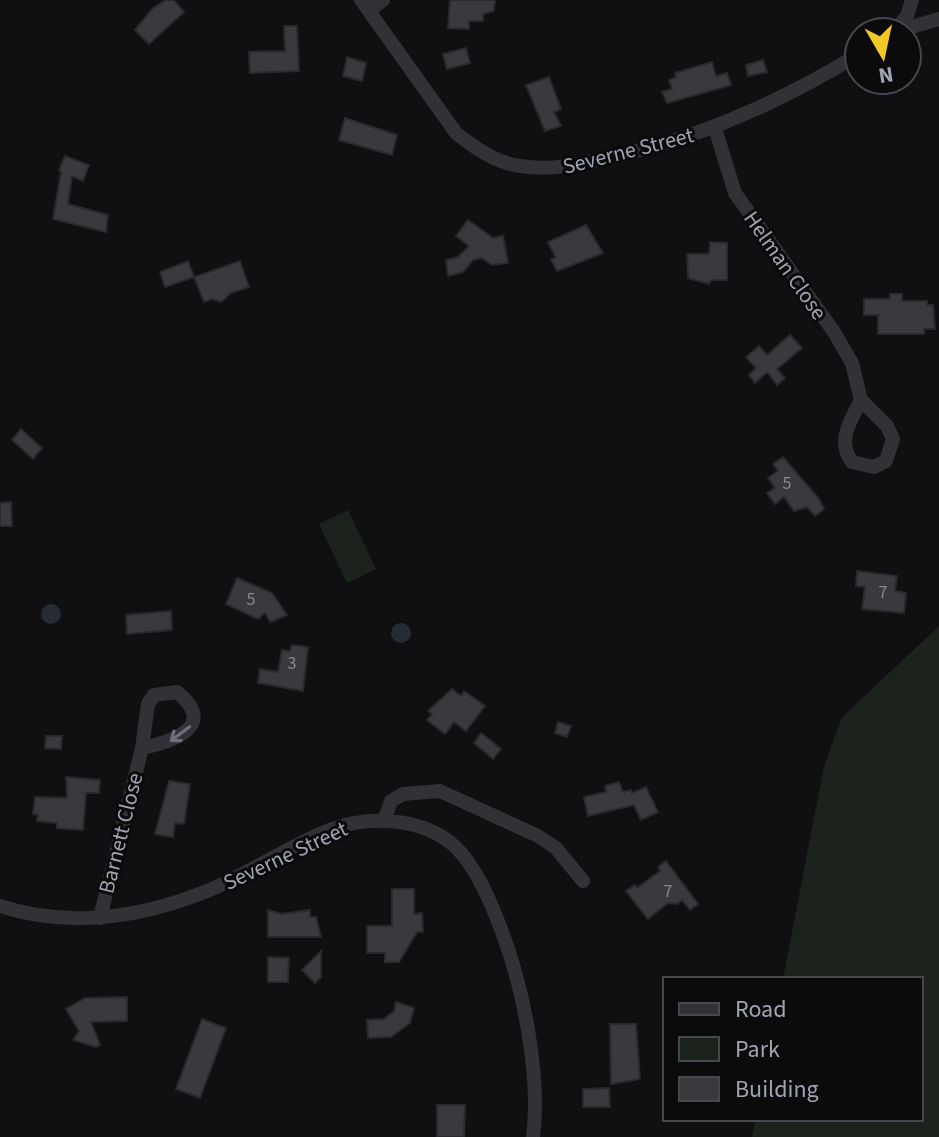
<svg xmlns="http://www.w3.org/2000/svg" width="939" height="1137" viewBox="0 0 939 1137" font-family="'Source Sans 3',sans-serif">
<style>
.green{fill:#1c231d}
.water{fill:#262c34}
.building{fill:#3a393e;stroke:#2a292d;stroke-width:2}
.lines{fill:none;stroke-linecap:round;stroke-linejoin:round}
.minor{stroke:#313136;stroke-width:14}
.oneway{stroke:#6e707a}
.labels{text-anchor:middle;stroke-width:6;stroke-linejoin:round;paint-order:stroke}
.number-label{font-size:18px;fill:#868895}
.street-label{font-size:22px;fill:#a0a3b2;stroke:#0b0b0c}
</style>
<rect width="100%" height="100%" fill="#100f11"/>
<!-- green -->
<path class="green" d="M348,510L376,569L347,583L319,524Z
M939,626V1137H752L756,1119H921V979H783L824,766L842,717Z"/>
<!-- water -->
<path class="water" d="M41 614a10 10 0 1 1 20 0a10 10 0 1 1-20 0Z
M391 633a10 10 0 1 1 20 0a10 10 0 1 1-20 0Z"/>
<!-- building -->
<path class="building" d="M166,0H174L184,12L149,44L135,30L152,9Z
M450,0H495L494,11L483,14V21H469V29L448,28Z
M284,26H297L299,71L250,73L249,52L285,51Z
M466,48L470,63L447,69L443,54Z
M347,57L366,63L362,81L343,76Z
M763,60L767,72L748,76L746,65Z
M712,62L716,76L727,73L731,85L667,103L662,92L672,89L669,80L676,77L675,73Z
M549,77L561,109L554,112L561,126L545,131L526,85Z
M345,118L397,135L392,155L339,140Z
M65,156L89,165L83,181L72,176L68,204L108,215L106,232L53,219L61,172L59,170Z
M468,220L493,238L503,236L508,263L492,265L482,258L473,260L463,272L448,276L446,260L458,257L469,246L456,236Z
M586,225L603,253L557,271L551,259L556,258L548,242Z
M710,242L727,243V280H711L709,284L688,278L687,254H709Z
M188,261L194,277L165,287L160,272Z
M240,261L249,287L231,293L221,302L212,299L204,302L194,277Z
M890,294H902V301H927V305H933L935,329H924V334H878V315H864V299H890Z
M790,335L802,348L777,369L785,378L777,385L767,372L755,383L749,375L756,368L746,357L759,346L767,355Z
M21,429L42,448L33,459L12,440Z
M783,457L819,499L824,509L815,516L807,507L794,511L784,497L775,504L767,493L775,488L768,478L778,471L773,464Z
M11,502L12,526H0V503Z
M857,571L897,576L895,591L906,593L904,613L862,609L865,587L856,586Z
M237,578L272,593L287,615L270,622L265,613L258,619L226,604Z
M171,611L172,630L127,634L126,615Z
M292,645L308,647L303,691L258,683L260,669L278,672L282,650L290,651Z
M452,689L461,696L464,691L485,706L466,731L454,722L445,734L427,720L432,714L428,711Z
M558,722L571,726L567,737L555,733Z
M481,733L501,749L493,759L474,743Z
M46,736H62L61,749L45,748Z
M66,777L100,780L99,793H86L83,830L57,828V823L37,821L38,815L33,814L35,797L67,798Z
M169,781L190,784L184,824L175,823L173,837L155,834Z
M619,782L623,792L631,790L632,793L646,787L658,812L641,820L634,805L588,816L584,797L606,792L605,786Z
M666,861L698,904L690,910L682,900L677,904L668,903L648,919L626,891L635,885L637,888L660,871L658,867Z
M392,889H414V914L422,913L423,932H417L399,962H385V953H367V926H392Z
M268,910L282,914L310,910V917H316L321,937H268Z
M321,951V977L315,983L302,970Z
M268,957L289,958L288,982H268Z
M127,997V1021L91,1022L100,1045L96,1047L73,1040L79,1031L66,1009L85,998Z
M396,1002L414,1008L410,1023L391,1037L368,1038L367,1020L384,1019L394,1011Z
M202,1019L226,1028L200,1098L176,1089Z
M610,1024H636L640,1079L611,1084Z
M609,1088L610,1107H583V1089Z
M437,1105H465L464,1137H437Z"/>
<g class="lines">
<!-- minor -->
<path class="minor" d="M361,0L456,133C475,148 496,163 520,166C552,171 581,164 611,157C701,138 781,102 859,54
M370,10L383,0
M896,29L907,16L912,0
M895,32L939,19
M715,128L735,193L834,332L852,363L861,400
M861,400L887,426L893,439L886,461L874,467L852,462C836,441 851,420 861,400Z
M384,821L391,801L403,794L440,791L538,836L556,848L583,881
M0,906C66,928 138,918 202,893C247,876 287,846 332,829C373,814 432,818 462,854C480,876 491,903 501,929C523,986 541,1076 533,1137
M100,918L142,748L148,704L154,695L177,692C219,726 172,742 142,748"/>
</g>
<!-- one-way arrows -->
<defs><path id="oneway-shaft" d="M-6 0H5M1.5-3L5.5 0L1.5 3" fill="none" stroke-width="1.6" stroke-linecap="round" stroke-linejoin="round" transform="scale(2)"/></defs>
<use class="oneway" href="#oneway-shaft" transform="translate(180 734) rotate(143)"/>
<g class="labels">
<!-- number labels -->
<g class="number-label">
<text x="787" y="489">5</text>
<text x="883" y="598">7</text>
<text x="251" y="605">5</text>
<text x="292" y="669">3</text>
<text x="668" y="897">7</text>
</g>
<!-- street labels -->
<g class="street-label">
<text transform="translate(628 150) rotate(-14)" y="8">Severne Street</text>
<text transform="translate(786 265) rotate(55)" y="8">Helman Close</text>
<text transform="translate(120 833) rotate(-76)" y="8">Barnett Close</text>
<text transform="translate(285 855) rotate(-25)" y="8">Severne Street</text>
</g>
</g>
<!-- legend -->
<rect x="663" y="977" width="260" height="144" fill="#0b0b0c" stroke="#47484e" stroke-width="2"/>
<rect x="679" y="1003" width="40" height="12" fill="#313136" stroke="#47484e" stroke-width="2"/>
<text x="735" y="1017" font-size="24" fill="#a0a3b2">Road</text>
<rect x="679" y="1037" width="40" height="24" fill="#1c231d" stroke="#47484e" stroke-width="2"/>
<text x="735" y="1057" font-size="24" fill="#a0a3b2">Park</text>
<rect x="679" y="1077" width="40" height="24" fill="#3a393e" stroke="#47484e" stroke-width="2"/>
<text x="735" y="1097" font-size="24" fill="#a0a3b2">Building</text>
<!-- north arrow -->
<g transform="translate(883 56) rotate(171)"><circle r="38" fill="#0b0b0c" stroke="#47484e" stroke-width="2"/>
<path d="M0-6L14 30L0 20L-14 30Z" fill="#f1c927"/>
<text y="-12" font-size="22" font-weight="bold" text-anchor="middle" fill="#a0a3b2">N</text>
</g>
</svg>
